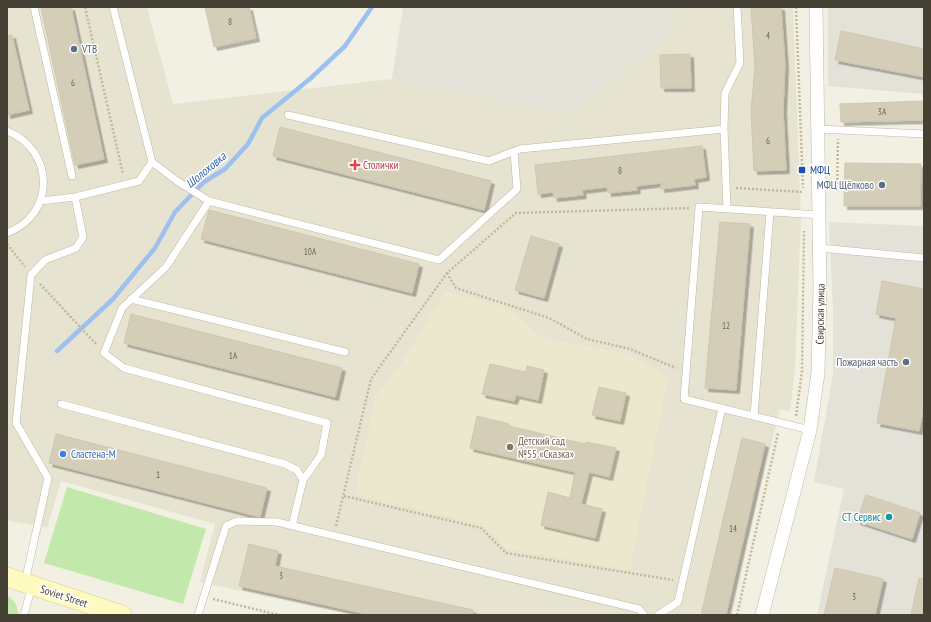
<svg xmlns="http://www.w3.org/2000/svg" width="931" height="622" viewBox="0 0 931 622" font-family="'PT Sans Narrow',sans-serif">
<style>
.residential{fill:#e6e3d1;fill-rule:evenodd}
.industrial{fill:#e4e1d8}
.education{fill:#ece8cd}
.green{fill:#c2e8ab}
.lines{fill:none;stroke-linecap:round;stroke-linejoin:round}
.stream{stroke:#9dc0f1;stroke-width:4.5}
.building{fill:#d4ceb9;stroke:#cfc7ac;filter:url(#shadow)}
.service-casing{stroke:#bdb9a6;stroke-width:8}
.minor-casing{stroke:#bdb9a6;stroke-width:14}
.secondary-casing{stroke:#d4cd92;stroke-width:20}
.path{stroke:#c0b897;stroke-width:2.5;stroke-dasharray:2 2;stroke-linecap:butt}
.service{stroke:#fff;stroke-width:7}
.minor{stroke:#fff;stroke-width:13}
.secondary{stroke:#fffbc0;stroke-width:19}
.service-dot{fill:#5c6f8a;stroke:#fff;stroke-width:1.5}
.health-dot{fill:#e0444e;stroke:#fff;stroke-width:1.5}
.transit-dot{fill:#1a4fb4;stroke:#fff;stroke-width:1.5}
.education-dot{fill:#8d6e63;stroke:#fff;stroke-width:1.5}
.shop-dot{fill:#3f7fe0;stroke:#fff;stroke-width:1.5}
.culture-dot{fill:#0f9aa8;stroke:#fff;stroke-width:1.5}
.labels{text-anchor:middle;stroke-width:3;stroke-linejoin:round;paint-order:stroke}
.number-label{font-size:9px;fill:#686454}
.service-label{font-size:11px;fill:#4e5e75;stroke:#fff;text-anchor:end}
.health-label{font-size:11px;fill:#be3a42;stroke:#fff;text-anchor:start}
.transit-label{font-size:11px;fill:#164399;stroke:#fff;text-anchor:start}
.street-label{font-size:11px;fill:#444033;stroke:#fff}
.education-label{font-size:11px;fill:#785e54;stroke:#fff;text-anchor:start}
.shop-label{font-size:11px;fill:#366cbe;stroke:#fff;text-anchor:start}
.culture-label{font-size:11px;fill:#0d838f;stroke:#fff;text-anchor:end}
.water-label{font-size:12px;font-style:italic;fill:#2b61b1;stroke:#fff}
</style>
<defs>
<filter id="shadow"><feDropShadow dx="3.5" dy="3.5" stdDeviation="0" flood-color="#0004"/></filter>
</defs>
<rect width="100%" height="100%" fill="#f2f0e3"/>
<!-- residential -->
<path class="residential" d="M7,7H147L173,104L392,79L571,114L674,30L673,7H793L801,219L795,369L790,411L780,409L729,615H352L200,582L215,524L61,481L47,528L7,520ZM508,309L542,338L630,355L508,549L484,525L375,399L401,364Z"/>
<!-- industrial -->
<path class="industrial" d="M403,7H673L674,30L571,114L392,79Z
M828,7H924V94L828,86Z
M829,222L924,226V615H817L844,489L814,482L833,374V308Z"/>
<!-- education -->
<path class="education" d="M446,291L508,309L542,338L630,355L668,377L630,570L508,549L484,525L355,494L375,399L401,364Z"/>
<!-- green -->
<path class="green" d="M67,487L206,529L183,604L44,563Z
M7,596C15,600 18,606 18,615H7Z"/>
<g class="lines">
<!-- stream -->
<path class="stream" d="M57,351L113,299L155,248L175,212L204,182L225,169L248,144L262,118L311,78L345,46L372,7"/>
</g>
<!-- building -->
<path class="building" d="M41,7H71L104,159L75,165Z
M205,7H249L256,38L214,47Z
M751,7H781L785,65L783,110L786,170L754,171L751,112L755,67Z
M841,31L924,49V77L835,60Z
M12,35L29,110L7,115V36Z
M690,54L691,88H661L660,55Z
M924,101V120L841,122L840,104Z
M280,127L491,181L484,210L273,156Z
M702,146L706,177L694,179L695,185L661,189V183L636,186L637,190L608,193L607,187L582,190L583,195L554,198L553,192L538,194L535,165Z
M845,163L921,164L920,206H844Z
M209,210L419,264L412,293L201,239Z
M720,222L750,224L736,390L705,388Z
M531,236L559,244L544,298L515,290Z
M882,281L924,289V406L919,431L877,423L896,318L876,314Z
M131,314L342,368L335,397L124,343Z
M490,364L526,372L527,366L544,370L538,400L516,395L514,401L482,394Z
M599,387L626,393L620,421L592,415Z
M477,416L509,424V426L585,444L586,442L616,448L609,477L589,472L581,504L602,509L595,538L541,525L548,492L570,498L575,472L470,448Z
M56,434L267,488L260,517L49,463Z
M742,438L765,444L726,615H701Z
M866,495L920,513L912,539L857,521Z
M249,544L278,551L275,566L473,610V615H371L239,586Z
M835,568L883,579L875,615H824Z
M919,578L924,579V615H911Z"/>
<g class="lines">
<!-- service casing -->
<g class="service-casing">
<path id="service" d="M34,7L72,176
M113,7L152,162L177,181L209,201L439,260L517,189L514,152
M288,115L489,161L520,149L724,129
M818,129L924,134
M7,131C55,150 56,215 7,233
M75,197L139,181L152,162
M209,201L166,267L122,308L104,353L124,368L327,423L321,455L303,480
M727,209L724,129L725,93L740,63L737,7
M820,248L924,258
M131,299L345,352
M61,404L285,464L297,470L303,480L292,526
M754,416L770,212
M810,430L684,399L699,207L819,215
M25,582L48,478L16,423L31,275L45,260L76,248L83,237L75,197L41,201
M24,615L32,586
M198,615L226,526L237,521L277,522L639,609L644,615
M658,615L678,602L722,408"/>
</g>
<!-- minor casing -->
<g class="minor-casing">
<path id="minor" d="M762,615L810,430L818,373L820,289L816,7"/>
</g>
<!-- secondary casing -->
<g class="secondary-casing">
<path id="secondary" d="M7,577L122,615"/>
</g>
<!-- path -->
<path class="path" d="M85,7L123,174
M796,7L803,188
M736,188L803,192
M837,192L838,139
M7,244L25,267
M447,273L456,288L549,318L587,339L630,349L676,368
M40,284L97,345
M796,416L802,371L804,231
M344,496L481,528L506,553L673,580
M336,526L371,379L447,273L516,213L690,208
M213,599L279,615
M737,615L778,433"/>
<!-- service -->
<use href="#service" class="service"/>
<!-- minor -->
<use href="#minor" class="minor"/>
<!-- secondary -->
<use href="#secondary" class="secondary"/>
</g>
<!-- markers -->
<g class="service-dot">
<circle cx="74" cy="49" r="4"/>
<circle cx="882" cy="185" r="4"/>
<circle cx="906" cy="362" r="4"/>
</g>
<path class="health-dot" d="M353 159h4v4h4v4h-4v4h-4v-4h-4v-4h4z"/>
<rect class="transit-dot" x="798" y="166" width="8" height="8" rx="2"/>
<circle class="education-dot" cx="510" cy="447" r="4"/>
<circle class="shop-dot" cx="63" cy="454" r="4"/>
<circle class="culture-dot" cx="889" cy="517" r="4"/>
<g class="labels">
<!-- number labels -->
<g class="number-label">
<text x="230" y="25">8</text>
<text x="768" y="39">4</text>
<text x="73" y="86">6</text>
<text x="882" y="115">3А</text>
<text x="768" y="144">6</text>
<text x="620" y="174">8</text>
<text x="310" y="255">10А</text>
<text x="726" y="329">12</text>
<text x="233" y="359">1А</text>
<text x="158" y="478">1</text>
<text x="733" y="532">14</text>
<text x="281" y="579">3</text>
<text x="854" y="600">3</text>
</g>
<!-- service labels -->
<g class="service-label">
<text x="82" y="53" text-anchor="start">VTB</text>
<text x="874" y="189">МФЦ Щёлково</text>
<text x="898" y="366">Пожарная часть</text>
</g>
<!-- health labels -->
<g class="health-label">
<text x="363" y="169">Столички</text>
</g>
<!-- transit labels -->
<g class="transit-label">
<text x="810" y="174">МФЦ</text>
</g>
<!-- street labels -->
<g class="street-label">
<text transform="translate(820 314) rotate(-89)" y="4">Свирская улица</text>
<text transform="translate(64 596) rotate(18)" y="4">Soviet Street</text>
</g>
<!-- education labels -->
<g class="education-label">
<text x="518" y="445">Детский сад<tspan x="518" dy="13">№55 «Сказка»</tspan></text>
</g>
<!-- shop labels -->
<g class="shop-label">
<text x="71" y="458">Сластена-М</text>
</g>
<!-- culture labels -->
<g class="culture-label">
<text x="881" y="521">СТ Сервис</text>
</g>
<!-- water labels -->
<g class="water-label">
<text transform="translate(206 170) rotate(-40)" y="4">Шолоховка</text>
</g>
</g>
<!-- border -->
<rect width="931" height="622" fill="none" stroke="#444033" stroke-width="16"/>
</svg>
